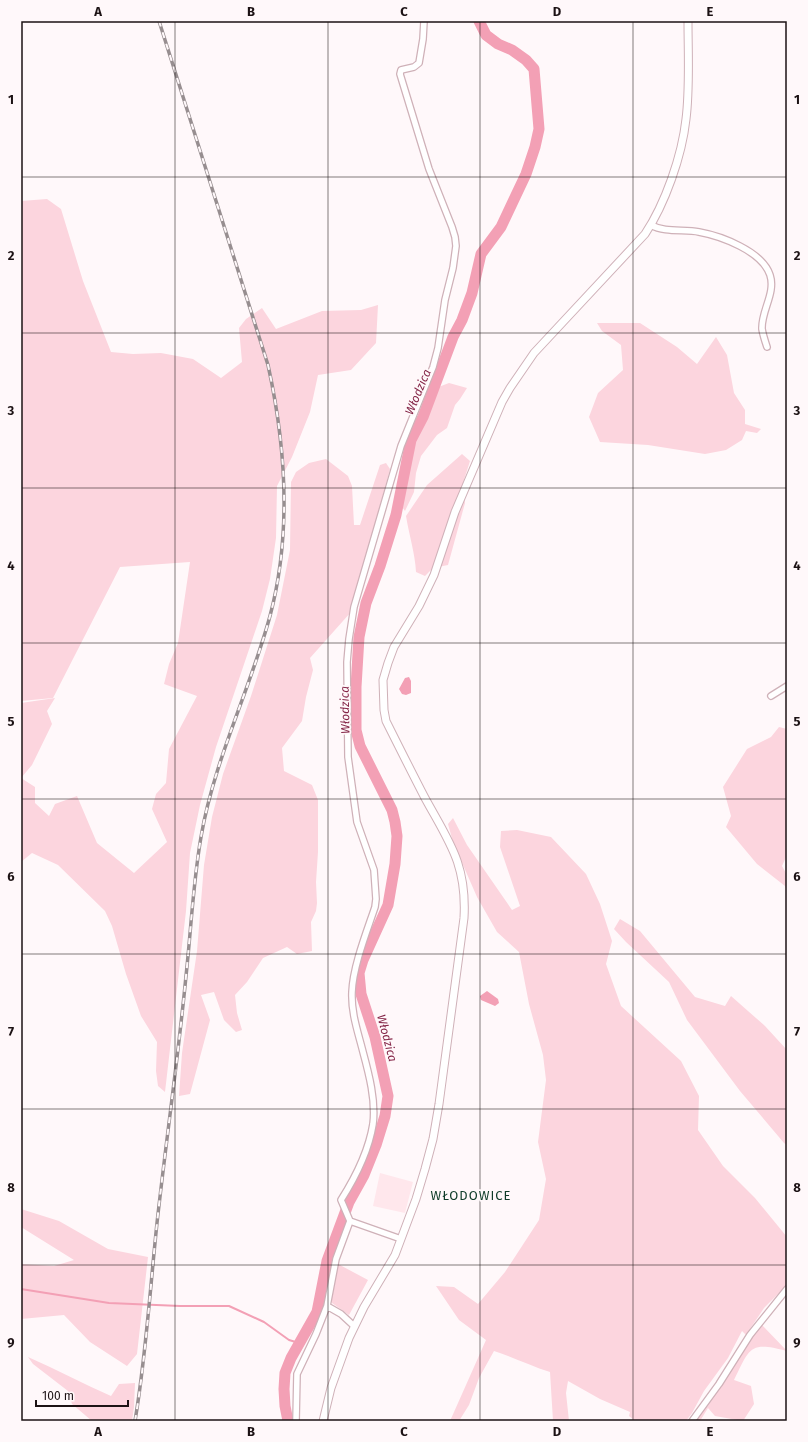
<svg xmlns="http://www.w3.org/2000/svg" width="808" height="1442" viewBox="0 0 808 1442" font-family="'Fira Sans',sans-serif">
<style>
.built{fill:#ffe7ec}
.green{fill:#fcd5de}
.water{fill:#f3a0b5}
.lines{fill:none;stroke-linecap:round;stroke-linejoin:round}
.stream{stroke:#f3a0b5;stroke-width:2}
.river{stroke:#f3a0b5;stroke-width:11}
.minor-casing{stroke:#cfb1b8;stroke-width:8}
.tertiary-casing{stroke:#cfb1b8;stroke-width:9}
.minor{stroke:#fff;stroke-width:5.5}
.tertiary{stroke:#fff;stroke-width:7}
.rail-casing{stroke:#978e90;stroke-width:3.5}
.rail{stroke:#fff8fa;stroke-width:2;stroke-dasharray:6;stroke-linecap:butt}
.grid{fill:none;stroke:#1c1214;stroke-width:1;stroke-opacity:0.55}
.labels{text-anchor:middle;stroke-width:3.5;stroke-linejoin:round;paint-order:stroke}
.water-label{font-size:12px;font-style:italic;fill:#842547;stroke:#fff8fa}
.quarter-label{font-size:13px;letter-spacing:1px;fill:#0f3c29;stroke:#fff8fa}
.neatline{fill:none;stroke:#1c1214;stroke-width:1.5}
.grid-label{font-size:13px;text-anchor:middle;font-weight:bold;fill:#1c1214}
</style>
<rect width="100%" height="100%" fill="#fff8fa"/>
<!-- built -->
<path class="built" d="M380,1173L413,1182L405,1213L373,1206Z"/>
<!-- green -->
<path class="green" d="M47,199L61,209L83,281L111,352L133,354L161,353L193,359L221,378L242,362L239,328L246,319L262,308L276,329L322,311L361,310L378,305L376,343L351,370L318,375L310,412L292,457L277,486L276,538L270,579L262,611L216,747L200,805L190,853L186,911L165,1092L158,1086L156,1071L157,1042L141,1016L126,974L112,926L105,911L58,865L32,853L21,862V778L35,787V803L49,816L55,804L77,796L97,843L134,873L167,842L152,809L156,794L166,783L169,749L197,696L164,684L169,664L178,643L190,562L120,567L53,698L21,701V201Z
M597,323H640L677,347L697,364L716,337L727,355L734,393L745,410V424L761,429L757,433L746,431L742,440L726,450L705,454L648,445L600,442L589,417L598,393L623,370L621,345L602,331Z
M449,383L467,388L460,399L455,405L447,428L437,435L421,456L416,473L414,492L405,511L402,507L408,478L412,429L428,391Z
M462,454L470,461L463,483L465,503L448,565L433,568L425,576L416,572C415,553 409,535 406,516L427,485Z
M326,459L348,476L352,486L354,525H360L380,465L386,463L390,469L351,612L310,658L313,670L306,697L302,721L282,748L284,771L312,785L318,800V852L316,882L317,903L316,911L311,922L312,951L297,954L287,947L263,958L247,982L235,995L237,1013L242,1030L236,1032L224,1020L214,992L201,995L210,1020L190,1094L179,1096L182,1053L197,951L204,865L212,817L223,774L251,696L277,615L290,550L291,482L296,472L309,463Z
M55,698L47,711L52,724L32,765L21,778V703Z
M779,727L787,729V855L782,866L787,875V891L785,886L757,864L726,827L731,816L723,787L747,749L771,737Z
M453,818L467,845L512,910L520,906L500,847L501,831L517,830L551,837L586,874L600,904L612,941L606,964L621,1006L681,1061L699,1096L698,1130L723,1166L755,1198L787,1237V1285L764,1308L746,1335L742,1331L728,1358L704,1391L692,1413L686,1421H635L629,1416L630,1412L600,1399L568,1381L566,1393L569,1421H553L550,1372C531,1366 513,1357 494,1351L479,1378L469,1405L459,1421H450L486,1340L459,1320L436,1286L454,1287L478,1304L505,1272L539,1220L546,1179L538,1142L546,1080L543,1055L529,1004L519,952L497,932L477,897L453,842L448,824Z
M620,919L640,931L695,997L725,1006L731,996L765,1026L787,1050V1145L784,1143L740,1091L687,1020L669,982L626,942L614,929Z
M21,1209L59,1221L108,1249L148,1257L137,1354L127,1366L90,1342L64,1315L21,1319V1264L54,1266L74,1260L21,1227Z
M338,1264L368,1280L349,1315L332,1303L331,1298Z
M762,1325L787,1351C749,1341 750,1348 734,1380L751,1386L754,1404L743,1421L715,1416L708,1408L700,1421H695L718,1391L751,1338Z
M28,1357C56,1369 83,1384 111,1396L119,1384L135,1383L134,1407L132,1421H92L72,1404L68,1391L33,1364Z"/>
<!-- water -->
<path class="water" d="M409,677L411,681V693L406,695L402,694L399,689L405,678Z
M487,991L498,999L499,1003L495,1006L481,1000L480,996Z"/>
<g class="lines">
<!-- stream -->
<path class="stream" d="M21,1289L109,1303L180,1306H229L264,1322L289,1340L299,1343"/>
<!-- river -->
<path class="river" d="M288,1421L285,1406L284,1389L285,1373L291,1358L317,1312L327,1261L349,1202L364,1175L376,1145L385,1116L388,1096L375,1037L361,994L359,973L363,960L388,905L395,864L397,836L395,822L392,810L360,746L356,730V687L359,637L366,603L380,566L396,515L411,440L423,417L453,337L462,320L472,293L481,254L501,227L526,174L535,147L539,129L534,69L526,60L512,50L498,44L486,35L479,21"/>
<!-- minor casing -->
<g class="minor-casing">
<path id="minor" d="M651,225C665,233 684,229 699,232C721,236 762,251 770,275C776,293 761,311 762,329C763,335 765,341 767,347
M771,696L787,686
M401,1239L350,1221L341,1200C355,1178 369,1149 373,1124C376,1101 369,1074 363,1052C358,1032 351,1013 352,992C353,966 367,931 375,907L376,899L374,870L357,822L348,757L347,662L349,639L354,607L401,446L433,367L438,348L445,300L453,268L456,246L455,237L452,227L429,169L400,74L401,70L414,67L419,63L423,39L424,21
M327,1306L341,1314L354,1326
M296,1421L297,1374L316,1334L327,1306L336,1259L350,1221
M692,1421L719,1384L750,1335L787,1289"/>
</g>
<!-- tertiary casing -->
<g class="tertiary-casing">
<path id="tertiary" d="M323,1421L331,1388L349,1338L364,1307L395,1255L416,1199L425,1169L433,1139L439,1104L464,918C467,864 449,842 425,798C412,773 399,747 386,721L384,710L383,680L388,663L394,647L419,606L434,575L455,512L502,402L510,388L534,353L645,234C665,204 682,156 686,119C690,87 688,54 688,21"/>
</g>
<!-- minor -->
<use href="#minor" class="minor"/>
<!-- tertiary -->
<use href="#tertiary" class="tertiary"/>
<!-- rail casing -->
<g class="rail-casing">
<path id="rail" d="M135,1421C146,1356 150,1289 157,1223C166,1141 178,1059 186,976C191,930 193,883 201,837C214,760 250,690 270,616C292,533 286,447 268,365L159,21"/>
</g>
<!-- rail -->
<use href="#rail" class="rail"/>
</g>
<!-- grid -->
<path class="grid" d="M175,21V1421M328,21V1421M480,21V1421M633,21V1421M21,177H787M21,333H787M21,488H787M21,643H787M21,799H787M21,954H787M21,1109H787M21,1265H787"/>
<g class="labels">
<!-- water labels -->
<g class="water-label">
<text transform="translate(418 392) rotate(-67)" y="4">Włodzica</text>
<text transform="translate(345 710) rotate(-91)" y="4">Włodzica</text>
<text transform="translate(387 1038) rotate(75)" y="4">Włodzica</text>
</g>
<!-- quarter labels -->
<g class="quarter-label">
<text x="471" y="1200">WŁODOWICE</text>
</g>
</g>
<!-- border -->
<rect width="808" height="1442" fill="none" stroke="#fff8fa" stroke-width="44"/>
<!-- scale -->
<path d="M36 1400v6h92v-6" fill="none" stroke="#1c1214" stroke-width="2"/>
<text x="42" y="1400" font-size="12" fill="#1c1214" stroke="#fff8fa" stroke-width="3" paint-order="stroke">100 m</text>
<rect x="22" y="22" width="764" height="1398" class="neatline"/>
<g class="grid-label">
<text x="98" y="16">A</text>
<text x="251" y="16">B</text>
<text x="404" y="16">C</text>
<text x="557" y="16">D</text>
<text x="710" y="16">E</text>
<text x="11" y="104">1</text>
<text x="797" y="104">1</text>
<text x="11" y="260">2</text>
<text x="797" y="260">2</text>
<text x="11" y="415">3</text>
<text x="797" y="415">3</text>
<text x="11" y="570">4</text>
<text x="797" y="570">4</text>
<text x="11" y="726">5</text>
<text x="797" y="726">5</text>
<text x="11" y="881">6</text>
<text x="797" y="881">6</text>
<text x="11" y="1036">7</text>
<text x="797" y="1036">7</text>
<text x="11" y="1192">8</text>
<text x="797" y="1192">8</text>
<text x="11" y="1347">9</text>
<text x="797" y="1347">9</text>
<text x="98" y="1436">A</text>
<text x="251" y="1436">B</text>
<text x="404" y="1436">C</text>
<text x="557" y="1436">D</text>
<text x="710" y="1436">E</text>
</g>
</svg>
